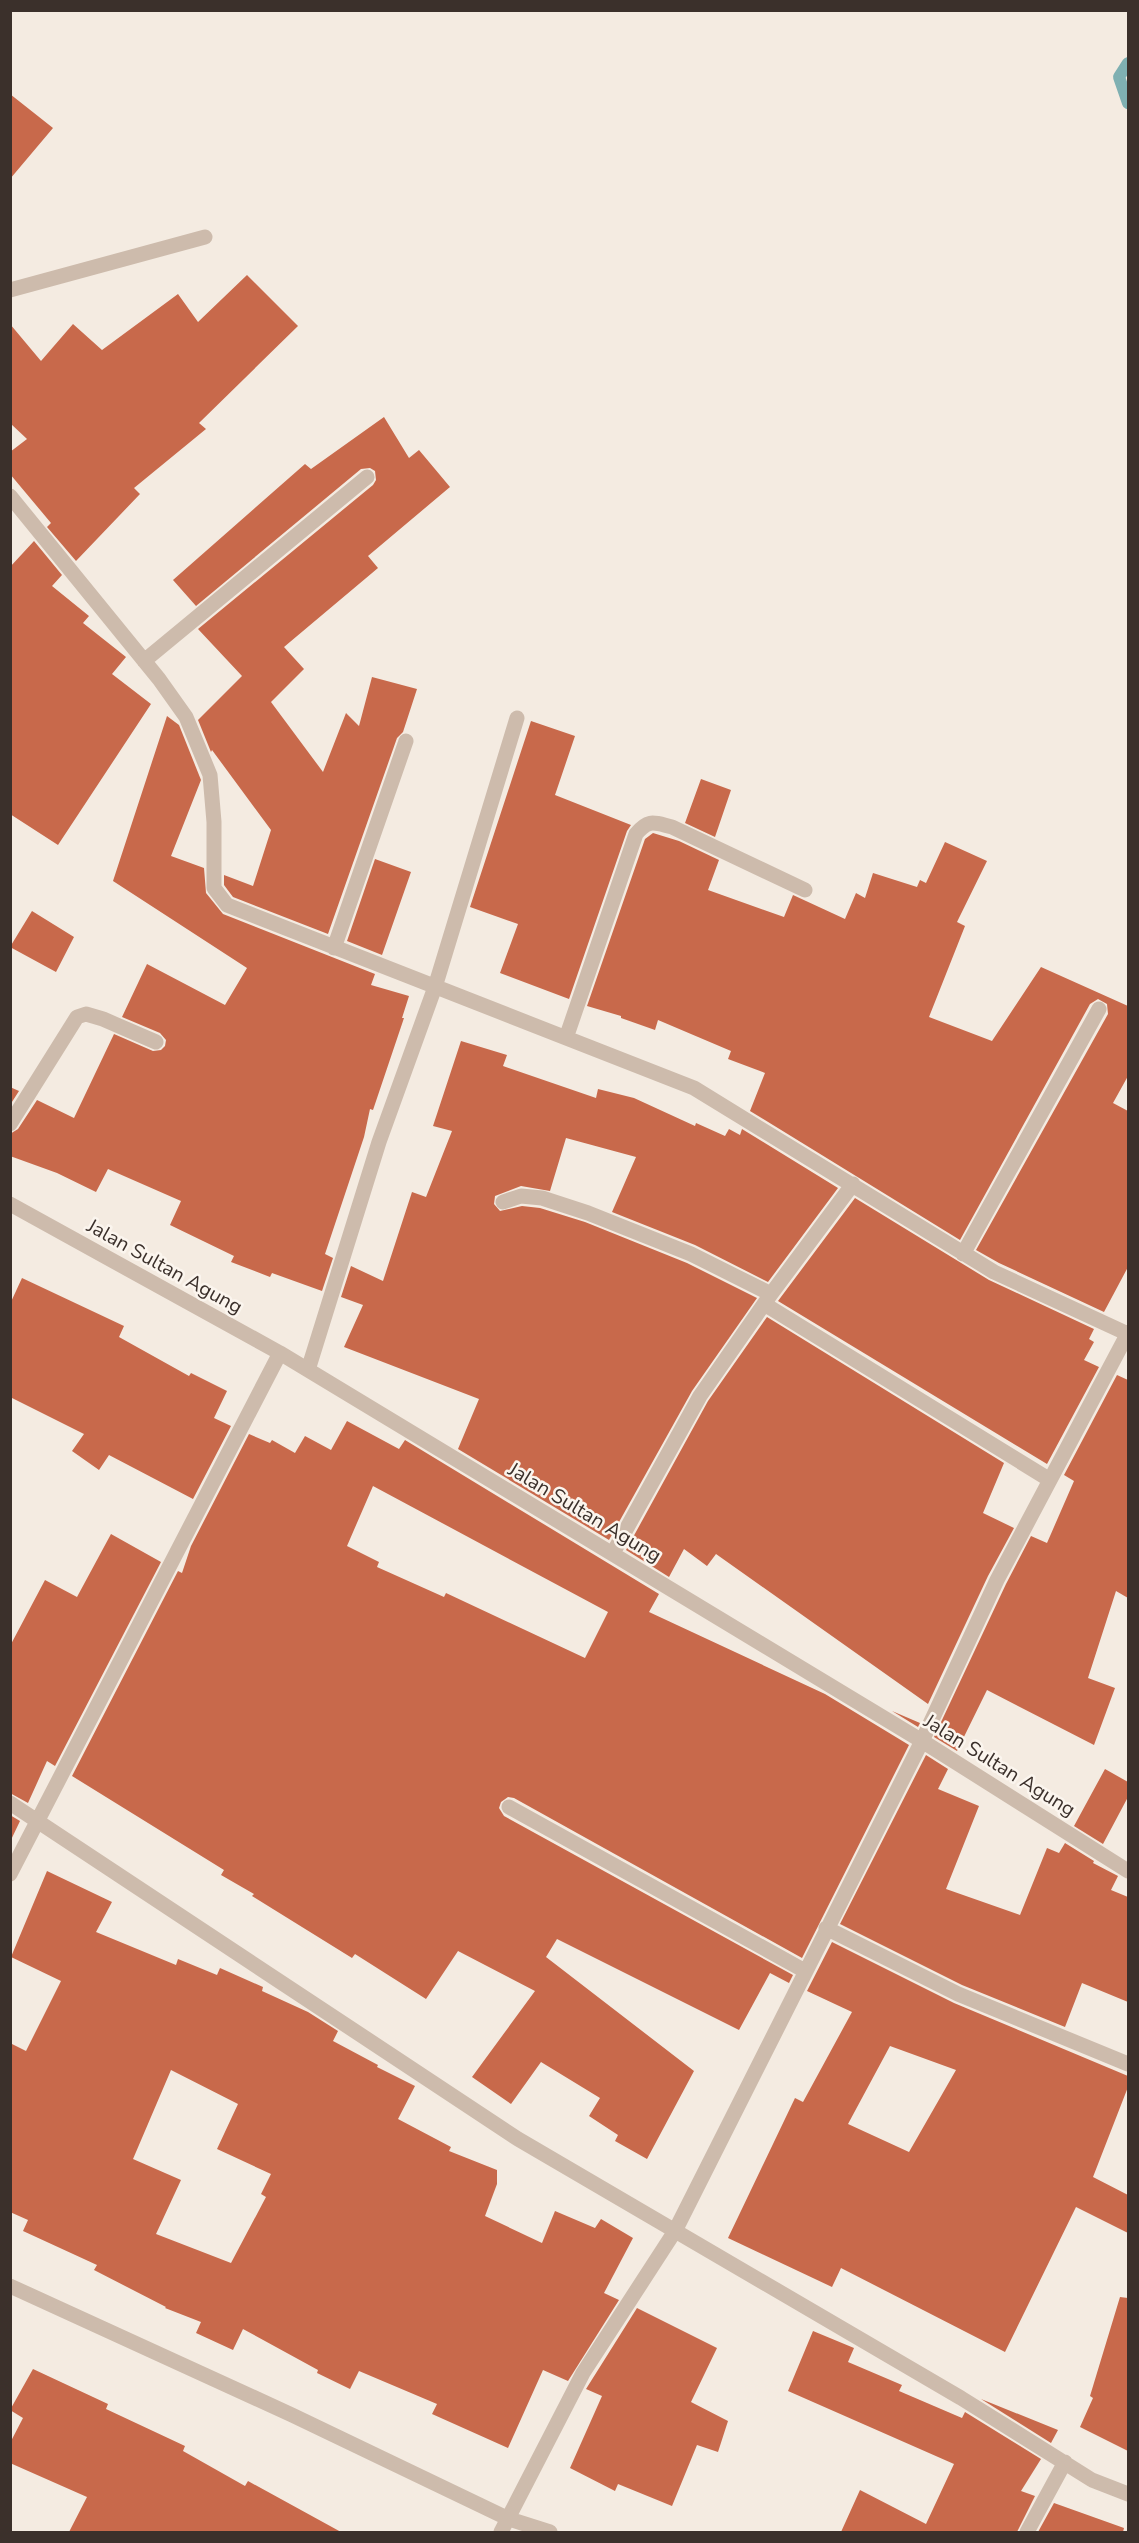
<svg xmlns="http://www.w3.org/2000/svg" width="1139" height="2543" viewBox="0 0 1139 2543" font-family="'Nunito Sans',sans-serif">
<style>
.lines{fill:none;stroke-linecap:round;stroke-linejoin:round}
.stream{stroke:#7fb0b2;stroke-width:12}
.building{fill:#c8694b;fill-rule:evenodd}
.street{stroke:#cdbbac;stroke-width:15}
.labels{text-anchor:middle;stroke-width:5;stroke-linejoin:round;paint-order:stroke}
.street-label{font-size:20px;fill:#3b302b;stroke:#fbf5ee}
</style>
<rect width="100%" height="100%" fill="#f4ebe1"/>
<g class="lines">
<!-- stream -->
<path class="stream" d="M1128,63L1119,77L1128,103"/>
</g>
<!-- building -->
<path class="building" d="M10,94L53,128L10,179Z
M247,275L298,326L199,423L206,429L134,488L140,494L76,561L47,527L51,523L10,474V452L27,439L10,423V324L41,361L73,324L102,350L178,294L198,322Z
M384,417L409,458L419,450L450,487L368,556L378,568L284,647L304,669L271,702L323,772L346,713L359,726L372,677L417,689L403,732L397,738L328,934L233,897L224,885V875L253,886L271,830L212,750L211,752L198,720L242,676L198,629L373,485L376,480L375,471L370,468L361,469L196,606L173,580L305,464L311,469Z
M34,541L62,575L52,586L89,616L83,623L126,657L112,674L151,704L58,845L10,814V567Z
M167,716L179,725L201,780L171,856L204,868L206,893L223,914L375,974L371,985L409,996L402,1018H404L373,1110L370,1109L364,1137L325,1254L333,1258L322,1291L272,1273L270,1277L231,1262L234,1256L170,1225L181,1201L108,1169L96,1192L57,1173L10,1156V1134L18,1129L37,1100L74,1118L114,1034L153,1051L161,1050L165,1046L166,1040L160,1033L122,1017L147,964L225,1005L247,968L113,881Z
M531,721L575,736L555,795L631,825L627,831L569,999L500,973L518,924L470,907Z
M701,779L731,790L715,837L685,823Z
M653,833L679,841L719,860L708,890L784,917L793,895L845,919L856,893L865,898L873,873L917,887L920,880L926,883L945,842L987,861L957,922L965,926L929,1017L992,1041L1041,967L1128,1006V1076L1113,1103L1128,1111V1267L1104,1312L999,1263L976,1250L1108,1014L1107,1004L1098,999L1090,1004L960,1240L750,1111L765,1073L728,1059L731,1051L658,1020L655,1030L621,1018V1016L587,1006L645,839Z
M375,859L411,872L382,955L347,941Z
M32,911L74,937L56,972L10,947Z
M461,1041L507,1055L503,1066L596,1098L598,1089L634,1098L695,1126L696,1123L725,1136L729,1129L740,1135L742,1129L838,1188L768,1282L695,1245L612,1212L636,1157L566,1138L550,1191L521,1186L495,1196L494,1204L500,1211L522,1206L540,1208L585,1222L687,1263L757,1298L692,1391L609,1540L458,1449L479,1399L344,1347L363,1305L341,1297L351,1266L383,1281L412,1192L426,1197L452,1131L433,1126Z
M10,1087L19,1091L10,1105Z
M855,1198L989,1280L1094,1329L1089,1339L1094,1342L1084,1360L1099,1367L1047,1464L778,1301Z
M22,1278L124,1326L119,1337L189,1376L191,1373L227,1391L214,1418L231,1426L193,1499L109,1455L99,1470L72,1451L84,1434L10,1397V1304Z
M767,1317L1004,1463L983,1513L1014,1528L988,1576L928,1704L716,1554L707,1566L684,1549L669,1577L626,1550L708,1401Z
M1117,1375L1128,1380V1598L1116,1591L1088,1678L1115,1688L1094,1745L987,1690L957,1751L934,1737L1006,1584L1031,1536L1047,1543L1074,1481L1064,1475Z
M347,1421L399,1449L405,1440L659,1594L649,1612L825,1694L909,1745L802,1958L514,1798L508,1797L501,1802L499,1808L504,1816L793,1975L789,1983L770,1973L739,2030L557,1939L546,1957L694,2071L647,2159L615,2141L618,2135L589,2116L600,2098L541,2062L511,2104L472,2077L535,1991L458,1951L426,1999L355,1954L352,1958L252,1896L254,1894L221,1875L224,1870L72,1776L178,1571L182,1573L191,1546L249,1434L270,1443L272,1440L295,1453L305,1436L331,1450ZM373,1486L608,1612L585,1658L446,1593L444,1597L377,1567L379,1562L347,1546Z
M111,1534L161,1562L55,1766L47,1761L28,1803L10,1793V1646L45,1580L77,1597Z
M892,1711L920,1723L918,1727Z
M926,1755L948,1769L938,1789L979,1806L946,1889L1020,1915L1047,1848L1059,1853L1065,1843L1094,1861L1093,1863L1118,1876L1111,1890L1128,1897V2002L1082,1983L1065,2027L962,1985L840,1924Z
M1105,1769L1128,1782V1797L1103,1844L1074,1826Z
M10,1815L20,1821L10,1842Z
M47,1871L112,1902L96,1932L176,1965L178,1959L217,1975L220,1968L263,1987L262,1991L308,2012L338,2031L333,2041L378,2065L377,2067L415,2086L398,2119L451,2147L449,2151L497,2170V2184L485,2216L542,2243L555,2211L595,2228L601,2219L633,2238L604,2293L619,2300L568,2381L543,2370L508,2448L432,2414L437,2404L359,2371L350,2389L317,2373L318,2370L243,2329L233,2350L196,2333L201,2322L165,2308L166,2307L94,2270L97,2265L23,2231L28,2220L10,2212V2043L26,2051L61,1981L11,1957ZM171,2070L238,2104L217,2149L271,2174L261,2194L266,2197L231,2263L156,2234L181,2180L133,2159Z
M832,1942L954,2003L1128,2076V2087L1093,2177L1128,2195V2233L1076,2207L1005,2352L841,2268L832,2287L728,2238L795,2098L803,2102L852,2012L807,1991ZM890,2046L956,2070L909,2152L848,2124Z
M1120,2297L1128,2298V2451L1080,2427L1093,2398L1090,2396Z
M637,2308L717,2348L691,2402L728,2421L718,2452L697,2445L672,2506L618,2484L615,2491L570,2468L602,2396L586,2389Z
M813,2331L854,2348L848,2362L902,2385L899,2391L962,2418L965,2412L1041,2459L1021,2491L1035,2496L1017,2532H841L860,2490L926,2524L954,2464L788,2391Z
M33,2369L108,2404L106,2409L185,2446L183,2451L245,2486L248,2481L341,2532H69L87,2497L10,2463V2443L23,2418L10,2410Z
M981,2399L1058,2430L1051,2443Z
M1054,2503L1124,2528L1123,2532H1038Z"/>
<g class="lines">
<!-- street -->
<path class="street" d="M10,290L205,237
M10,496L159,679L186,717L210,775L214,822V888L227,905L694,1088L994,1272L1128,1334
M144,661L367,477
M334,948L406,741
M566,1038L636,834C649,818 655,823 672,827L805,890
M10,1124L77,1017L86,1014L103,1019L156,1042
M503,1202L521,1196L542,1198L588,1213L691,1254L771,1294
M10,1204L280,1353L922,1741L1128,1871
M963,1254L1099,1009
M764,1304L1050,1480
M308,1370L379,1142L435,987L517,718
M613,1553L700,1396L771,1294L853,1184
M10,1803L518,2139L961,2398L1092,2480L1128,2494
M509,1807L805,1971
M10,1874L280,1353
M826,1928L958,1994L1128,2064
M10,2286L292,2415L509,2519L550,2532
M501,2532L583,2373L675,2231L922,1741L997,1580L1128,1333
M1027,2532L1065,2462"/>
</g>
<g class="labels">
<!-- street labels -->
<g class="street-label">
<text transform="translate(165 1266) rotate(29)" y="7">Jalan Sultan Agung</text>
<text transform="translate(585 1512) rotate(31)" y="7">Jalan Sultan Agung</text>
<text transform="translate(1000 1765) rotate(32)" y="7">Jalan Sultan Agung</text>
</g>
</g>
<!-- border -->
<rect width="1139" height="2543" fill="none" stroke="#3b302b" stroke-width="24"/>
</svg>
